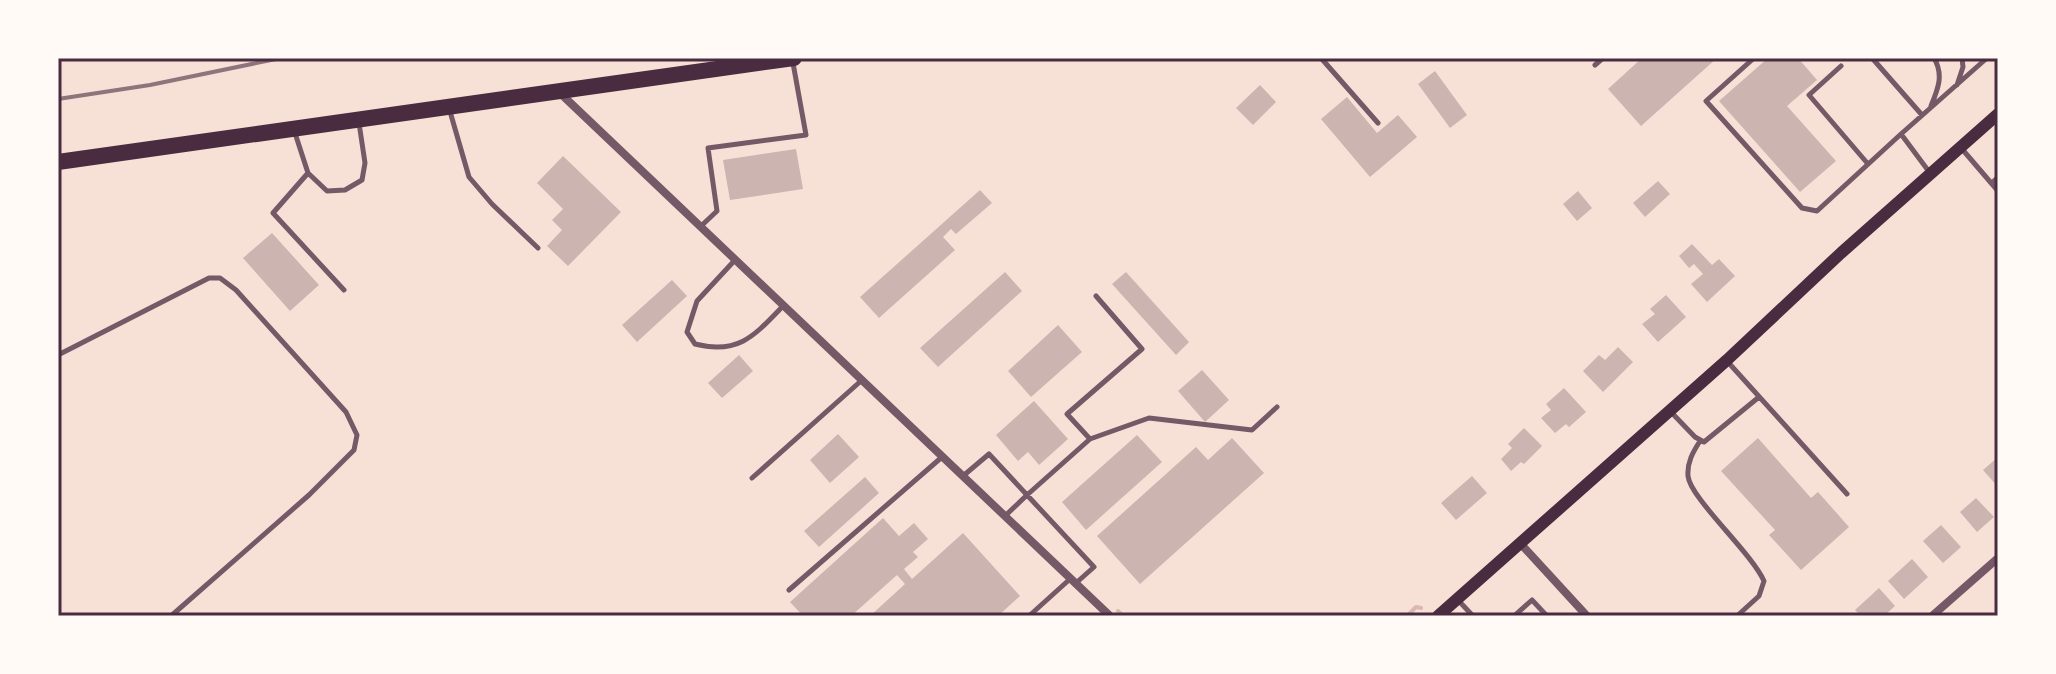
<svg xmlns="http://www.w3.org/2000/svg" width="2056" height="674" viewBox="0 0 2056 674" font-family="Rubik,sans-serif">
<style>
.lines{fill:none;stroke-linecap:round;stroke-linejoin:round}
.stream{stroke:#dcb8b0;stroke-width:4}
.building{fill:#ccb4b1}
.service{stroke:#755966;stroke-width:5}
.minor{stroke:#755966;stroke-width:8}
.secondary{stroke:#4a2c40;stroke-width:12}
.trunk{stroke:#4a2c40;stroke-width:16}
.rail{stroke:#8f747c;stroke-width:4}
.neatline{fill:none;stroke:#4a2c40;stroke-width:3}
</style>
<rect width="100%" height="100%" fill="#f7e1d7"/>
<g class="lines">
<!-- stream -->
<path class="stream" d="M1118,611L1123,616
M1407,616L1416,607L1421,608"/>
</g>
<!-- building -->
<path class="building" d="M1642,58H1717L1641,126L1608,89Z
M1768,58H1798L1817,80L1787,106L1836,161L1800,192L1719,101Z
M1435,71L1467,115L1450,128L1418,84Z
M1260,85L1276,102L1253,125L1236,108Z
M1347,97L1377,133L1398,115L1417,137L1370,177L1321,119Z
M796,149L803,189L730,200L723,160Z
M563,156L621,212L568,266L547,246L562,230L552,220L563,209L537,183Z
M1658,181L1670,194L1645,217L1633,203Z
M980,190L992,203L956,234L951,229L943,237L955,250L879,318L860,297Z
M1578,191L1592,208L1577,221L1563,204Z
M272,233L319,285L290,311L243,258Z
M1692,244L1712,265L1719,259L1735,276L1707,302L1691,284L1703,274L1694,264L1689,268L1679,256Z
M1005,272L1022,291L938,367L920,348Z
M1126,272L1189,342L1176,355L1112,284Z
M672,280L687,296L637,342L622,325Z
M1666,295L1686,317L1658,342L1642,324L1655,314L1650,309Z
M1058,325L1082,352L1031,397L1008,371Z
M1618,347L1633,362L1603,392L1583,371L1599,355L1605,360Z
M739,355L753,371L722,398L708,383Z
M1202,370L1229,400L1205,422L1178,391Z
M1564,388L1586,412L1569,427L1566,424L1555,433L1541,418L1551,410L1546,404Z
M1034,401L1068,439L1039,465L1028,452L1018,461L996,435Z
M1524,428L1542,446L1524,464L1521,462L1511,471L1501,459L1512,448L1508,444Z
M838,434L859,457L830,483L810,460Z
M1137,435L1162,462L1086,530L1062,502Z
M1232,438L1264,473L1140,584L1097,536L1196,447L1208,460Z
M1758,438L1811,498L1818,492L1849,527L1801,570L1769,535L1775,530L1721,471Z
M1998,457V487L1983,470Z
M1472,476L1487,493L1456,520L1441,503Z
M865,477L879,493L819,547L804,531Z
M1976,498L1994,517L1977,532L1960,512Z
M883,518L899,536L914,523L928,539L913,552L918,557L904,569L912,579L963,533L1020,596L998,616H870L905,584L897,575L851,616H803L790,602Z
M1941,525L1961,547L1943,563L1923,541Z
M1912,559L1928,577L1904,599L1888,581Z
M1879,588L1895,606L1884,616H1861L1855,610Z"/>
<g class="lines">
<!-- service -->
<path class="service" d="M1321,58L1378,123
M1754,58L1706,101L1802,208L1817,211L1901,134
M1872,58L1922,115
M1595,65L1603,58
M1841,66L1809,95L1868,164
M1957,85L1963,67L1962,58
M1931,106C1938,89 1944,75 1934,58
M449,108L469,177L492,204L538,248
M294,130L308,173L327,191L345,190L362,180L365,163L359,123
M1962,149L1998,191
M308,173L273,213L344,290
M1930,173L1901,134L1987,58
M1992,183L1998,177
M700,227L717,211L708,148L806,135L793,63
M735,260L697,301L687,332L695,344C739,355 755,335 783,306
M58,355L209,278H220L236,290L346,412L357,435L354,450L309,495L171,616
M1727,361L1847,494
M1670,411L1695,437L1704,442L1759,397
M1090,439L1149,418L1252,430L1277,407
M1700,441C1693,452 1687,462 1688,476C1690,498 1751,552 1764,581L1759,596L1737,616
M963,476L989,454L1027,495L1090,439L1067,414L1142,349L1096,296
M752,478L862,380
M1005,516L1027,495L1094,567L1076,583
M789,590L942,457
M1457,599L1473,616
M1029,616L1070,579
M1514,616L1532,600L1547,616"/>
<!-- minor -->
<path class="minor" d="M560,93L1110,616
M1520,543L1587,616
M1932,616L1998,558"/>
<!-- secondary -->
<path class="secondary" d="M1438,616L1727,360L1841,253L1998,114"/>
<!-- trunk -->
<path class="trunk" d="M58,162L794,58"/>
<!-- rail -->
<path class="rail" d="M58,99L150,85L281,58"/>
</g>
<!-- border -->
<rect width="2056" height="674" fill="none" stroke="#fffaf5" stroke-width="120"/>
<rect x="60" y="60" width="1936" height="554" class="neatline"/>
</svg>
